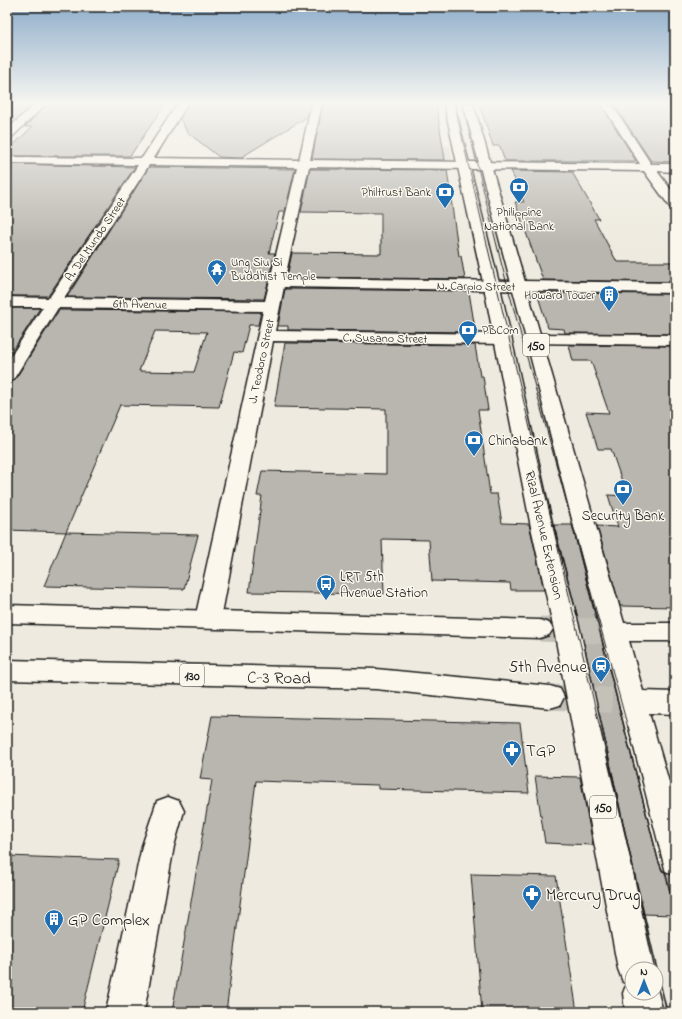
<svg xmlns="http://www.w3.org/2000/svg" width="682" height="1019" viewBox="0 0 682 1019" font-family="'Indie Flower',sans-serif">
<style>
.built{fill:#dedad1}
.building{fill:#b9b6af;stroke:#1c1c1c;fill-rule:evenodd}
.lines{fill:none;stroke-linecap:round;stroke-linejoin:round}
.major-tunnel{stroke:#c4c1b8;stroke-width:25;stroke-dasharray:25 12;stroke-linecap:butt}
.minor-casing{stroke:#1c1c1c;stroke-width:3}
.major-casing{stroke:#1c1c1c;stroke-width:3}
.minor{fill:#fbf7ec;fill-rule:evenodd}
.major{fill:#fbf7ec;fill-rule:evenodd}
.tram-far1{stroke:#1c1c1c;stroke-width:1}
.tram{stroke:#1c1c1c;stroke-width:1.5}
.labels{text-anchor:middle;stroke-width:3;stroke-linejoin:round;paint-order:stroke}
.far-poi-label{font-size:12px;fill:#1c1c1c;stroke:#fbf7ec;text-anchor:end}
.far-street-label{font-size:12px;fill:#1c1c1c;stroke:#fbf7ec}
.shield{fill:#fbf7ec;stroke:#5f5e5a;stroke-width:1}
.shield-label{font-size:13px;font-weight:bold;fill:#1c1c1c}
.poi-label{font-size:14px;fill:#1c1c1c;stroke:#fbf7ec;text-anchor:start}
.street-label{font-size:14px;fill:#1c1c1c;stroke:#fbf7ec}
.near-poi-label{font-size:17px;fill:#1c1c1c;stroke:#fbf7ec;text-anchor:start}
.near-street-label{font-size:17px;fill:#1c1c1c;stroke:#fbf7ec}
</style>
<rect width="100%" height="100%" fill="#eeeadf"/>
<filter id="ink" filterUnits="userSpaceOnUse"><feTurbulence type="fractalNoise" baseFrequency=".025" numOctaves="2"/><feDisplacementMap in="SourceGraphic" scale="8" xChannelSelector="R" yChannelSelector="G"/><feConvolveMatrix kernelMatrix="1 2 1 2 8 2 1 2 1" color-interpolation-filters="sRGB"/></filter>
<g filter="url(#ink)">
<!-- built -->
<path class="built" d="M409,146H450L453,162L410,161Z"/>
<!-- building -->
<path class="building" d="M7,103H34L8,127Z
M48,103H166L130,156H7V151L32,127H25Z
M189,103H310L307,117L240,158L219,157L187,132L180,118Z
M323,103H436L445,160L312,159Z
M479,103H600L636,161H507L504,159L500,146H493Z
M613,103H675V162L651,161Z
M7,164L135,167L48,296H7Z
M149,167L295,169L285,212H279L269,253H275L264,299L67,297Z
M310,169L447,170L459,256H461L465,279L287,277L292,253L381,254V213L301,212Z
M511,171L572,172L599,219H594L617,262H675V282L543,280L515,202H524Z
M285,289L467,291L469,292L475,329H472L473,332L288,330V326H278Z
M537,293L675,294V334L565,333L564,329L548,328Z
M7,308H40L7,359Z
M59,310L261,312L258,325H249L242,353L234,352L219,407L120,405L66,532L7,530V382L14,381ZM155,331L207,332L194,372L139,371Z
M285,343L475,345L480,376H483L488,410H478L490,494H497L502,523L529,524L544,590H511L510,583L432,581L429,540L382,539L384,594L249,592L262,496H257L262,471L386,474V409L274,407Z
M569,345L675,346V607L620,606L597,526L618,527L608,495L627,496L611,449H598L586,412L609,413L591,361H573Z
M554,525H572L658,860L662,871L675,876V915L643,914L581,630Z
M66,532L198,535L184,589L44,586Z
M212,716L520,723L529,793L378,789V785L256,781L226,1012H172L212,780L200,779Z
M535,776L580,777L593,845L545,843Z
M7,856L119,860L82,1012H7Z
M471,874L556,876L577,1012H482Z"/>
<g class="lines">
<!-- major-tunnel -->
<path class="major-tunnel" d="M540,629L624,632
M550,697L643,702"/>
<!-- minor casing -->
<g class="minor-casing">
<path id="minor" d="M36,103H47L11,138L7,139V130Z
M178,103H188L154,158L299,160L312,103H322L310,160L640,164L601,103H611L651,164H675V172L657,171L675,195V208L670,207L644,171L309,167L285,278L675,283V293L284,287L275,331L503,334L509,335L511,339L509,343L503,344L273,341L221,619L217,625L208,628L199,625L195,619L263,311L58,308L13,380L7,381V362L43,307H7V297L49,298L138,165L7,163V157L142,158ZM149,165L297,167L265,301L64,298Z
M534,334L675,335V345L528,343L526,339L528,335Z
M168,797L179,801L184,811L174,846L144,1012H106L142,846L157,801Z"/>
</g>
<!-- major casing -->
<g class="major-casing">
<path id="major" d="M444,103H454L500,287L553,527L580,630L654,969H632V993H656V985L663,1012H625L623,993L627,983L623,982L618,969L554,630L531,527L484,287Z
M463,103H473L624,623H675V641H629L643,691L675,692V714L649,713L675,803V875L663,870L659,860L526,339Z
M7,605L540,620L549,623L553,629L549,635L540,638L7,623Z
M7,660L376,669L550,686L560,689L564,697L560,705L550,708L376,689L7,680Z"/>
</g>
<!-- minor -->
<use href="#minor" class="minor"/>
<!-- major -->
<use href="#major" class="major"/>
<!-- tram-far1 -->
<path class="tram-far1" d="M454,103L600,728
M462,103L501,262L628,728"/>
<!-- tram -->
<path class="tram" d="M600,727L667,1012
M628,727L675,911"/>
</g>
</g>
<!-- sky -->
<linearGradient id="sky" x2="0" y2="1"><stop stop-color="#8dadca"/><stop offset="0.42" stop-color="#f7f6f1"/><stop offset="1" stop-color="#f7f6f1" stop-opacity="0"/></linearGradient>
<rect width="682" height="246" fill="url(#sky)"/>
<!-- icons -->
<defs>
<g id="bank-pin" transform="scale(1)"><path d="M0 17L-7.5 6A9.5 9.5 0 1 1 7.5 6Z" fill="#1f6fb2" stroke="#fbf7ec"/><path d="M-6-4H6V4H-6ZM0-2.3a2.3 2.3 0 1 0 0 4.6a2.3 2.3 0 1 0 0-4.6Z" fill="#fff"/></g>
<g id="temple-pin" transform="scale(1)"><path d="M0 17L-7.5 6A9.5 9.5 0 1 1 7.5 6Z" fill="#1f6fb2" stroke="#fbf7ec"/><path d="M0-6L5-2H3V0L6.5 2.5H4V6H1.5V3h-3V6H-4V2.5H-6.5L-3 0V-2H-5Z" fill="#fff"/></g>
<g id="building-pin" transform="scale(1)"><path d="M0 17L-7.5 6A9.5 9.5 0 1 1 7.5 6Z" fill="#1f6fb2" stroke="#fbf7ec"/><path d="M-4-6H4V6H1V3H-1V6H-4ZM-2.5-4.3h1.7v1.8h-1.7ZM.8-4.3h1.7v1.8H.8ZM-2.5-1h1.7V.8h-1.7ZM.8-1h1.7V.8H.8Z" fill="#fff"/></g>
<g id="bus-pin" transform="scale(1)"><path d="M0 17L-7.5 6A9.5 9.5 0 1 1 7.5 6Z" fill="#1f6fb2" stroke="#fbf7ec"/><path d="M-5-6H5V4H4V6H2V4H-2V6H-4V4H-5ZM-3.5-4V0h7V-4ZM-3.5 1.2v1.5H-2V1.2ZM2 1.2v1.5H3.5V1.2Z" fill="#fff"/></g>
<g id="station-pin" transform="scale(1)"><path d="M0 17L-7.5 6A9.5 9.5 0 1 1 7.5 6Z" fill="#1f6fb2" stroke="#fbf7ec"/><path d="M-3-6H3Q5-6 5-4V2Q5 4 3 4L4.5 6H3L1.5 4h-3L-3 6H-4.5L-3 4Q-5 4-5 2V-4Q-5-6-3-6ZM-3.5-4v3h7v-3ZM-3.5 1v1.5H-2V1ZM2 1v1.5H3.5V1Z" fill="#fff"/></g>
<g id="pharmacy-pin" transform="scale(1)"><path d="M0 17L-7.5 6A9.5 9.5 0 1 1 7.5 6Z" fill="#1f6fb2" stroke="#fbf7ec"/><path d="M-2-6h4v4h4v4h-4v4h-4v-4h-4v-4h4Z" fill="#fff"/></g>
</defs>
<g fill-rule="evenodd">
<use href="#bank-pin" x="519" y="187"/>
<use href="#bank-pin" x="445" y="192"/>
<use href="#temple-pin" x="217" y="269"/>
<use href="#building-pin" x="609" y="295"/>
<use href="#bank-pin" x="468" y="330"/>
<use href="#bank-pin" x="474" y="440"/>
<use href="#bank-pin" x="623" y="489"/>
<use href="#bus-pin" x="326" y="584"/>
<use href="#station-pin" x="601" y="666"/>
<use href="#pharmacy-pin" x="512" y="750"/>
<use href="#pharmacy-pin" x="532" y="894"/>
<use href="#building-pin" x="54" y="919"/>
</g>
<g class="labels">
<!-- far-poi labels -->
<g class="far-poi-label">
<text x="431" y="196">Philtrust Bank</text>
<text x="519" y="216" text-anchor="middle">Philippine<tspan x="519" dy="14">National Bank</tspan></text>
<text x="231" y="266" text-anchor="start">Ung Siu Si<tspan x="231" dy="14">Buddhist Temple</tspan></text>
<text x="595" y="299">Howard Tower</text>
<text x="482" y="334" text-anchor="start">PBCom</text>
</g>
<!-- far-street labels -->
<g class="far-street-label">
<text transform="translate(95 239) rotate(-56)" y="4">A. Del Mundo Street</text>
<text transform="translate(476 286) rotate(1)" y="4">N. Carpio Street</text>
<text transform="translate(140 304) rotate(1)" y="4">6th Avenue</text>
<text transform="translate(385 338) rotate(1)" y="4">C. Susano Street</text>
<text transform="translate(261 361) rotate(-78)" y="4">J. Teodoro Street</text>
</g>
<!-- shield labels -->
<g class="shield">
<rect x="523" y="334" width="26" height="22" rx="3"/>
<rect x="180" y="664" width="24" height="22" rx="3"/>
<rect x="590" y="796" width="26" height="22" rx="3"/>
</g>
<g class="shield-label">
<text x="536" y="350">150</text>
<text x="192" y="680">130</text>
<text x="603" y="812">150</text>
</g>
<!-- poi labels -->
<g class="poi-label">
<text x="488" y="445">Chinabank</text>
<text x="623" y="520" text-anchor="middle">Security Bank</text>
<text x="340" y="581">LRT 5th<tspan x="340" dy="16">Avenue Station</tspan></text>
</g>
<!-- street labels -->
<g class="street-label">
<text transform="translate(545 535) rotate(77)" y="5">Rizal Avenue Extension</text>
</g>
<!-- near-poi labels -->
<g class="near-poi-label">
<text x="587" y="672" text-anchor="end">5th Avenue</text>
<text x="526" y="756">TGP</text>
<text x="546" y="900">Mercury Drug</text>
<text x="68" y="925">GP Complex</text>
</g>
<!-- near-street labels -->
<g class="near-street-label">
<text transform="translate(279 677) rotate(1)" y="6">C-3 Road</text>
</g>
</g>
<!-- margin -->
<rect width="682" height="1019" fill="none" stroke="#fbf7ec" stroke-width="24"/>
<rect x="12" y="12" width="658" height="995" fill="none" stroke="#1c1c1c" stroke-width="1.5" filter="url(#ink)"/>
<!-- north arrow -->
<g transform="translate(644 981)"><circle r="19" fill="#fbf7ec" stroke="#a29f99"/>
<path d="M0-3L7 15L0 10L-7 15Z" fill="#1f6fb2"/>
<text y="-6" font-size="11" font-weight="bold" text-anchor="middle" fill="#1c1c1c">N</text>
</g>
</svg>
